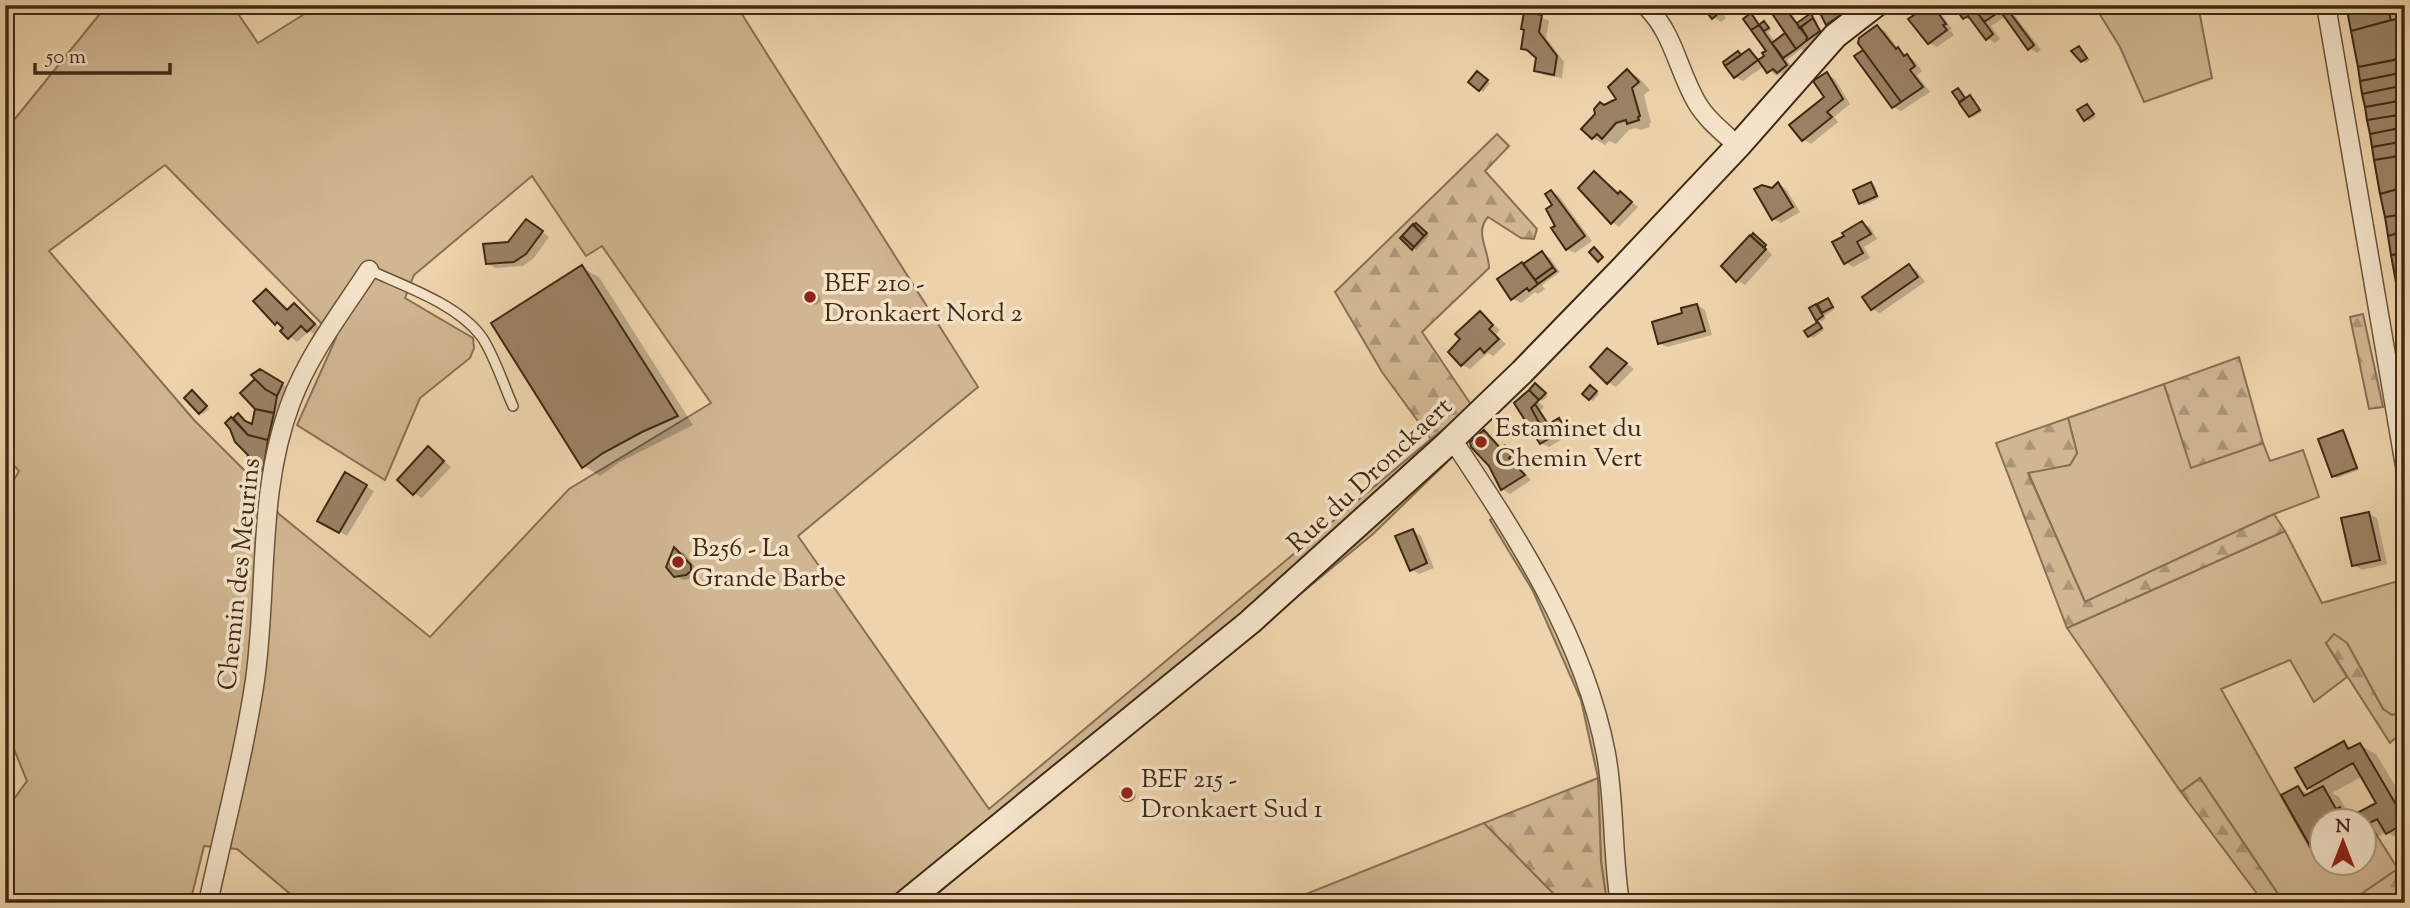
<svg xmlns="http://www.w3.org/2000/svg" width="2410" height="908" viewBox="0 0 2410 908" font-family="'Sorts Mill Goudy',serif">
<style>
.green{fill:#d0b792;stroke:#887053;stroke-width:2;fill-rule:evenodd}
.forest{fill:url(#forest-firs);stroke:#887053;stroke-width:2}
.shadow{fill:#0003;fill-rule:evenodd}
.building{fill:#9a8263;stroke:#402914;stroke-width:2}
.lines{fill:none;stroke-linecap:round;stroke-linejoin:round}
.lane-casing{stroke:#6c543a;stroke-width:12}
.street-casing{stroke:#6c543a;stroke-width:21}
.secondary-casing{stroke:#402914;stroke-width:28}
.lane{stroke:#f4e3c9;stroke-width:9}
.street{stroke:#f4e3c9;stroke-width:18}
.secondary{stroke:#f4e3c9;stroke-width:24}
.poi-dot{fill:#8f2418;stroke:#f4e3c9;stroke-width:2.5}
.labels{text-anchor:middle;stroke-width:7;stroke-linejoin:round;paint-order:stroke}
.poi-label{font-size:26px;fill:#402914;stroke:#f4e3c9;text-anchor:start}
.street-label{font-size:26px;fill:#402914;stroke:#f4e3c9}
</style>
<defs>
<pattern id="forest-firs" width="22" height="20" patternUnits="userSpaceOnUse" patternTransform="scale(1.75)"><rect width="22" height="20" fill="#d0b792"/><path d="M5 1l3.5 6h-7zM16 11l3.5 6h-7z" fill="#aa9576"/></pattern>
</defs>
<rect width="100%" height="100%" fill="#eed4ac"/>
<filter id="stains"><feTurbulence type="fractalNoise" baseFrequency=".00286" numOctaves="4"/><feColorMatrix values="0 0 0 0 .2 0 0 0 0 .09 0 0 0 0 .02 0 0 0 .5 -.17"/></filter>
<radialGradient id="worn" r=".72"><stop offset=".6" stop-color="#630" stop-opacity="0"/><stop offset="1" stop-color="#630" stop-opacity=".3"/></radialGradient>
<!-- green -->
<path class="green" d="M107,5H232L258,43L319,5H736L978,387L798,536L989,809L1431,439L1447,462L1373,534L926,903H301L237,849L204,846L190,903H12L5,884V811L27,781L5,727V496L19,471L5,456V131ZM165,165L336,338L297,425L385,480L420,398L470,358L474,348L473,338L405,298L414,275L532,176L586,256L602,246L711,403L569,489L430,637L279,514L258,484L194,420L49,251Z
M2094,5H2198L2212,78L2144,102L2120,47Z
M2164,384L2191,467L2263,443L2270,461L2303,450L2319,497L2274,514L2085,602L2028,472L2070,464L2077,453L2068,418Z
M1503,510L1579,643L1626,903H1607L1601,862L1598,778L1581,700L1533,591L1490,520Z
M2285,531L2322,603L2405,579L2403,713L2391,715L2383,709L2347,643H2326L2347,677L2314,702L2290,660L2221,689L2318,862L2322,860V862H2364L2365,836L2374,831L2398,869L2348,903H2284L2200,778L2181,792L2067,628Z
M1484,823L1556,896L1558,903H1310L1306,894Z"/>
<!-- forest -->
<path class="forest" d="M1497,134L1509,146L1485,171L1537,229L1534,239L1521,238L1488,217C1474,232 1489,250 1489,268L1422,332L1472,406L1431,439L1382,372L1335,292Z
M2363,314L2383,407L2369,409L2350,317Z
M2239,357L2263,443L2191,468L2164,384Z
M2068,418L2077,453L2070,465L2028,473L2085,602L2274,514L2285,531L2067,628L1996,443Z
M2334,634L2347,643L2383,709L2392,715L2405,712V729L2390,743L2326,643Z
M1598,778L1601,862L1607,903H1558L1556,896L1484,823Z
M2200,778L2284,903H2264L2181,792Z
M2405,864V891L2388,903H2348Z"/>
<!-- shadow -->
<path class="shadow" d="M1704,5H1729V10L1726,13L1719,9L1726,18L1721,22L1713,17Z
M1819,5H1866L1835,29L1827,24Z
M1926,5H2007L2041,50L2037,53L2029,48L2006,16L1991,26L2000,39L1995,43L1987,38L1974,21L1965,18L1956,5L1942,15L1952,29L1950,30L1954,35L1937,47L1929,43Z
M2055,5H2073L2074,8L2066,13Z
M2349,5H2405V9L2394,11L2397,20H2405V322Z
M1784,10L1792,14L1799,24L1811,16L1814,17L1822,33L1813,40L1814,43L1805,52L1801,49L1787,60L1794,70L1787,76L1781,73L1777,76L1764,66L1743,81L1735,77L1738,53L1741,55L1750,51L1761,60L1768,51L1751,15L1760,26L1764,23L1768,25L1771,30L1768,32L1775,42L1788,33Z
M1541,17L1549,21L1546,38L1564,62L1562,78L1544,75L1536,70L1538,57L1523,48Z
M1877,27L1885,31L1899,50L1915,61L1922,71L1917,75L1930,92L1901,111L1893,107L1856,57L1865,50Z
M2079,48L2090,60L2086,63L2082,61Z
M1627,71L1639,78L1650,90L1644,95L1651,123H1649L1650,127L1641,130L1636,128L1629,130L1616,144L1609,141L1605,145L1593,138L1605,106L1618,100Z
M1481,75L1490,83L1483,92L1480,90Z
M1827,75L1835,79L1850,104L1834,117L1838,122L1811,144L1803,139L1826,98Z
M1958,90L1967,99L1970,97L1974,99L1982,112L1973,117L1970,116L1954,93Z
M2087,106L2096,117L2089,121L2085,119Z
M1595,173L1638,207L1619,227L1612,222Z
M1778,184L1786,189L1800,212L1781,223L1773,218V190Z
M1871,184L1875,186L1879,198L1864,205L1860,203Z
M1551,192L1559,196L1592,241L1575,253L1567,249L1557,227Z
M1862,223L1870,227L1877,239L1864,247L1870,258L1853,267L1845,262L1846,236Z
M535,226L549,237L534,258L523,266L495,268L487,263L508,244Z
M1419,227L1429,236L1416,250L1413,248Z
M1757,237L1772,255L1745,285L1737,280Z
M1542,253L1550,258L1560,272L1542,285L1545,289L1538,294L1535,292L1521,303L1513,299L1524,265Z
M1909,266L1917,271L1925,282L1880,313L1872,309Z
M582,268L599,277L693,425L620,462L600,476L584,466Z
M266,291L289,311L294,305L302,310L321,329L316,335L309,331L297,342L290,337L285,328L276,323Z
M809,291L819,295L821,301L816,305L806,300L805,294Z
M1828,300L1835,309L1824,316L1826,318L1821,322L1811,309Z
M1697,305L1705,310L1712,335L1667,347L1659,343L1684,314Z
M1480,313L1500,330L1496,335L1506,344L1493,356L1488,353L1470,369L1462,365L1450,352L1462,339Z
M1818,324L1824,330L1813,338L1809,336Z
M1615,355L1634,369L1616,387L1608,382Z
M260,371L290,389L271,474L264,470L240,446L227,423L238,415L253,426Z
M1539,387L1548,396L1542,401L1537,395H1532L1544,407L1540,411L1550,425L1559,420L1567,425L1572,433L1549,447L1541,443L1516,403Z
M1594,389L1599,394L1593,401L1590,399Z
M195,394L209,409L203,414L200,412Z
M1484,432L1492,437L1503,449L1505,447L1513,452L1520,459L1516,464L1531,480L1510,494L1502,489L1490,465Z
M2343,432L2346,434L2359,470L2337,478L2333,476Z
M428,448L451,467L422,498L414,493Z
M346,475L374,491L347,536L319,520Z
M2369,514L2377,518L2387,564L2362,570L2354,565Z
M1413,531L1421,536L1434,568L1419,574L1411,569Z
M674,549L684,553L699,572V575L695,578L683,580L674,575Z
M2344,743L2353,749L2360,745L2376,754L2405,802V842L2386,832L2364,844V820H2322V856L2315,852L2298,788L2310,795L2315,792L2308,788ZM2363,776L2378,804L2353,817L2349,815L2339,797L2332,793Z
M1122 795a7 7 0 1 1 14 0a7 7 0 1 1-14 0Z"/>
<!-- building -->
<path class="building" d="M1701,5H1716L1714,7L1719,13L1712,19Z
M1816,5H1854V6L1826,25Z
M1924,5H1942L1936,10L1946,24L1943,25L1947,30L1928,44L1908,19L1926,7Z
M1953,5H1972L1993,34L1986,40L1968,16L1963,19Z
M1972,5H1994L1999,12L1984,22Z
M1996,5H2004L2034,45L2028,50Z
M2363,5H2393L2387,7L2391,20L2351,31L2347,10Z
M1784,7L1807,37L1806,41L1796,49L1773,15Z
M1524,12L1542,15L1539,32L1557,56L1554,75L1534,71L1536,58L1527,50L1521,49L1524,30L1521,29Z
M1751,13L1759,25L1751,30L1743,19Z
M1811,13L1813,18L1799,28L1797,23Z
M2403,17L2405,58L2358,67L2351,31Z
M1813,18L1820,31L1806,41L1807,37L1801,27Z
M1764,21L1769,28L1764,31L1759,25Z
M1759,25L1787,65L1777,73L1773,69L1767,73L1758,60L1764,56L1762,53L1766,51L1751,30Z
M1877,25L1896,49L1898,47L1904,56L1907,54L1915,66L1910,70L1923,87L1901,102L1858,43L1859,38Z
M1785,33L1796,49L1783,58L1772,43Z
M2079,46L2087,58L2081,62L2071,51Z
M1749,49L1758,60L1734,78L1725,66Z
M1863,50L1901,102L1892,108L1854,56Z
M1738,51L1741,55L1725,66L1723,62Z
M2403,58L2405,72L2360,81L2358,67Z
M1627,69L1639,82L1632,88L1640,116L1638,117L1639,120L1627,124L1626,120L1616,123L1602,139L1597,134L1592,139L1581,129L1595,114L1594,109L1600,102L1604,105L1616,99L1608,87Z
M1477,71L1488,80L1479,91L1468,82Z
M1827,72L1843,99L1827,112L1832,117L1802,141L1789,125L1824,97L1813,81Z
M2405,72V85L2362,94L2360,81Z
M2405,85L2404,100L2365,107L2362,94Z
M1958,88L1965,98L1959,102L1952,92Z
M1970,95L1980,110L1969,117L1959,103Z
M2404,100L2405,114L2367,120L2365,107Z
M2087,104L2094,114L2084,121L2077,110Z
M2405,114V127L2370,134L2367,120Z
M2405,127V141L2372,147L2370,134Z
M2405,141V155L2374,160L2372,147Z
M2405,155V187L2380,194L2374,160Z
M1594,171L1618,194L1620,191L1632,202L1611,224L1578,188Z
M1778,182L1793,207L1772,220L1754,189L1762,185L1772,188Z
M1871,182L1877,196L1859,204L1853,190Z
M2405,187V214L2385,217L2380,194Z
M1551,190L1585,236L1566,250L1551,228L1555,226L1546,209L1552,205L1545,194Z
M2405,214V231L2388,236L2385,217Z
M526,219L543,231L526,254L514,262L486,264L483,244L508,242Z
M1862,221L1871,234L1857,242L1863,253L1844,264L1832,242L1844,236L1842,233Z
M1416,223L1427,233L1424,236L1413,225Z
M1413,224L1424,236L1414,247L1402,236Z
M2405,231V253L2391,255L2388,236Z
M1753,233L1766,245L1764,248L1751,236Z
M1750,235L1766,249L1736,282L1721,266Z
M1402,236L1414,247L1412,250L1400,238Z
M1594,247L1603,257L1598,262L1589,252Z
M1542,251L1553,267L1535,280L1523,264Z
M2405,253V286L2397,288L2391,255Z
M1522,262L1538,284L1529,291L1527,288L1511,300L1497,279Z
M1909,264L1918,277L1871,310L1862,297Z
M582,265L678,416L642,432L603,453L582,468L491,323Z
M1553,267L1556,271L1538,284L1535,280Z
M2405,286V316H2402L2397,288Z
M266,289L287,310L294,303L315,324L307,332L301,326L288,339L280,331L283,328L277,322L275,325L253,301Z
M803 297a7 7 0 1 1 14 0a7 7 0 1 1-14 0Z
M1828,298L1833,307L1822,313L1817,304Z
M1697,304L1705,331L1658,344L1652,322L1682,313L1681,308Z
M1816,304L1823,316L1816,321L1809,308Z
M1480,311L1493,325L1489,329L1499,339L1484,353L1480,348L1461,366L1448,352L1460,339L1455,334Z
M1818,322L1822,328L1808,337L1804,331Z
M1607,348L1627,363L1607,384L1590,367Z
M260,369L283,383L277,396L265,389L251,375Z
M255,379L265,389L277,396L274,413L255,409L240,393Z
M1535,383L1546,393L1539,400L1529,390Z
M1590,385L1597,391L1589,400L1582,394Z
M192,390L207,406L199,414L184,398Z
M1529,390L1539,400L1531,408L1542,428L1559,418L1565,429L1540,444L1514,403Z
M1535,404L1548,424L1542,428L1531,408Z
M255,409L274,413L268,440L248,435L233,418L238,413L245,421L252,424Z
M231,417L248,435L268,440L263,472L247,457L248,455L235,442L230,429L225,423Z
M1484,430L1500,448L1505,445L1513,454L1509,458L1525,475L1501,490L1489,466L1471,447L1470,442Z
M2343,430L2357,468L2332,477L2318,439Z
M428,446L444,461L413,495L397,480Z
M345,472L367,485L339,533L317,521Z
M2369,512L2380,560L2352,566L2341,518Z
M1413,529L1427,563L1410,571L1395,536Z
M674,547L691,565V571L686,575L674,577L666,567Z
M2344,741L2348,749L2360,743L2398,808L2405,804V823L2386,834L2377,819L2364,826V820H2322V848L2314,853L2281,795L2298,786L2304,796L2323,786L2336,809L2340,807L2346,819L2376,803L2353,763L2307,789L2295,768Z
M1120 794a7 7 0 1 1 14 0a7 7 0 1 1-14 0Z"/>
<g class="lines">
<!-- lane casing -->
<g class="lane-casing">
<path id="lane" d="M369,270C404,286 457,304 481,336C493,352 504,386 513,406"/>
</g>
<!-- street casing -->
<g class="street-casing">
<path id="street" d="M2326,5L2405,466
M1647,7C1674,34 1678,71 1697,103C1707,120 1724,133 1738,146
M1452,439C1516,535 1584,638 1606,754C1615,803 1612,853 1620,903
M208,903C224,829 244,754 255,680C268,587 257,491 291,402C309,354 341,313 369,270"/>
</g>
<!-- secondary casing -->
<g class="secondary-casing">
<path id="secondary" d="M905,903L1250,622L1446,445L1522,372L1623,268L1738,146L1835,36L1875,5"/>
</g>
<!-- lane -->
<use href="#lane" class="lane"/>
<!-- street -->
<use href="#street" class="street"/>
<!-- secondary -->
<use href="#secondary" class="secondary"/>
</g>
<!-- markers -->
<g class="poi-dot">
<circle cx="810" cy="297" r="7"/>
<circle cx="1481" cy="442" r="7"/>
<circle cx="678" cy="562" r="7"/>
<circle cx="1127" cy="793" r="7"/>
</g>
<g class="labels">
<!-- poi labels -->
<g class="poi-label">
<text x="824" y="291">BEF 210 -<tspan x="824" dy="30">Dronkaert Nord 2</tspan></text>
<text x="1495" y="436">Estaminet du<tspan x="1495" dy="30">Chemin Vert</tspan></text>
<text x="692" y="556">B256 - La<tspan x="692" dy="30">Grande Barbe</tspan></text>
<text x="1141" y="787">BEF 215 -<tspan x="1141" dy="30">Dronkaert Sud 1</tspan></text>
</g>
<!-- street labels -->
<g class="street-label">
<text transform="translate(1369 474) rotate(-43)" y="9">Rue du Dronckaert</text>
<text transform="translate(238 574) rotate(-84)" y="9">Chemin des Meurins</text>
</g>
</g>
<!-- margin -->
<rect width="2410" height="908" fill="none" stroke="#eed4ac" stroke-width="28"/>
<rect x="7" y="7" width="2396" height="894" fill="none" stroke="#402914" stroke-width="3.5"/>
<rect x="14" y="14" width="2382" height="880" fill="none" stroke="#402914" stroke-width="2"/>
<!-- north arrow -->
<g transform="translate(2343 842)"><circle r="33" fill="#f4e3c9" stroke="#ac9981" stroke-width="2"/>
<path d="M0-5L12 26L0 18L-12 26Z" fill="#8f2418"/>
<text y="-10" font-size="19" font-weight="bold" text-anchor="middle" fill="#402914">N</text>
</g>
<!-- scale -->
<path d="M35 63v10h135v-10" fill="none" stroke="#402914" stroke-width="3.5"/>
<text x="46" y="63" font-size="21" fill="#402914" stroke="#f4e3c9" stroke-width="5" paint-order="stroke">50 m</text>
<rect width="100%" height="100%" filter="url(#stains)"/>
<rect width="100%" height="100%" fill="url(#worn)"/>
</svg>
